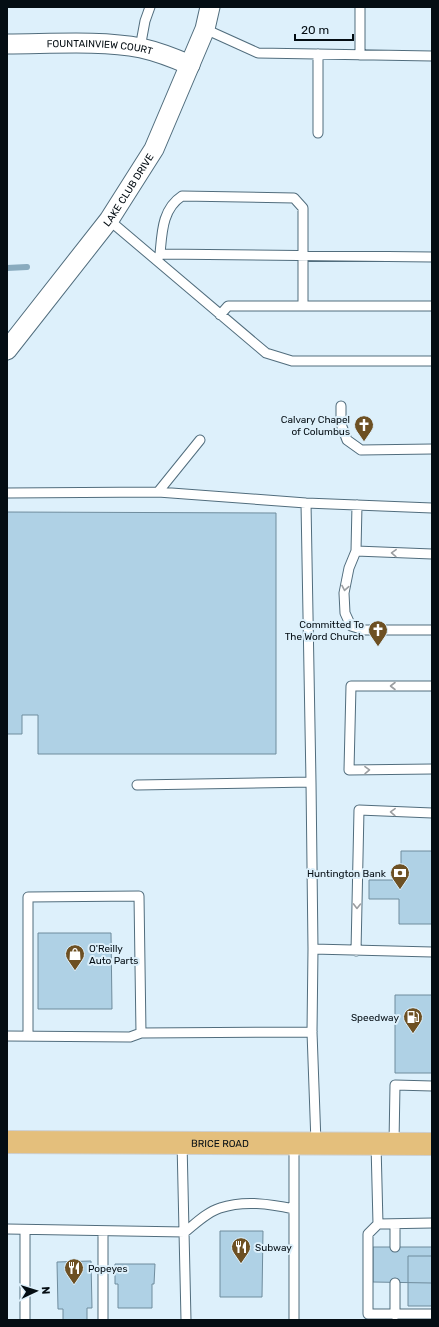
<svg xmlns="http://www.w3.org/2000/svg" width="439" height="1327" viewBox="0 0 439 1327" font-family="Rubik,sans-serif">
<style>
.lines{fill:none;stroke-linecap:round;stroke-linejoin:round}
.stream{stroke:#89abbe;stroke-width:6}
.building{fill:#afd1e5;stroke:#6f8c9d}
.service-casing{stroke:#516d7d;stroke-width:11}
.minor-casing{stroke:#516d7d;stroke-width:21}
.primary-casing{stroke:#cdcfd0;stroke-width:24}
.service{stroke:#fff;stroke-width:9}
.minor{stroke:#fff;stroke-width:19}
.primary{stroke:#e4bf7c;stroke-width:22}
.oneway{stroke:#9b9ea1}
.labels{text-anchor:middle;stroke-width:4;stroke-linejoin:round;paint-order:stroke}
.street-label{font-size:10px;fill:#040d13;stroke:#ddf0fb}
.poi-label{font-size:10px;fill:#040d13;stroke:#ddf0fb;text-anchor:end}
</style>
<rect width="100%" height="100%" fill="#ddf0fb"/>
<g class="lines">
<!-- stream -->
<path class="stream" d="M7,268L27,267"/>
</g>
<!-- building -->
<path class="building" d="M7,512L276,513V754H38V715H22V734H7Z
M401,851H432V924H399V899H369V880H401Z
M38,933H111L112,1009H38Z
M395,995H432V1073H395Z
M220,1231H263L262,1297H220Z
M373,1247H432V1283L373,1282Z
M408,1256H432V1306H408Z
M91,1261L92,1308H87V1320H63V1309H58L57,1262Z
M115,1264H155L154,1284H152V1308H118V1284H115Z"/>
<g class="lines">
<!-- service casing -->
<g class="service-casing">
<path id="service" d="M360,7V55
M205,29L258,53L432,56
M140,48L145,21L150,7
M318,133V54
M109,220L266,353L292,361H432
M160,254C162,233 162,209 182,196L294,198L303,208V305
M158,258L160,254L432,257
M220,315L228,306H432
M341,406V424L347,440L361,450L432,449
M158,492L200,440
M7,493L158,492L306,503L432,508
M357,505L356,551L349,568L344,593L345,613L351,626L364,630H432
M356,551L432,554
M432,686H351L349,770L432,769
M311,782L313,949
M137,785L311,782L306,503
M356,951L359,810L432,813
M7,1036L130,1037L141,1033
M28,1036V897L139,896L141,1033L312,1032
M182,1142L186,1320
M294,1143V1320
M316,1143L312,1032L313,949L432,952
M394,1143L395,1085L432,1086
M376,1144L378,1224L368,1234V1314H432
M378,1224L432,1223
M395,1224V1247
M7,1229L185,1232C195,1224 207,1212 220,1208C244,1200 270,1204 294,1209
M395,1283V1315
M25,1320V1230
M103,1320V1231"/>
</g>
<!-- minor casing -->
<g class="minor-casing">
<g id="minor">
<path id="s1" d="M7,44C49,44 101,40 141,48C159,52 174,58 190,65"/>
<path id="s2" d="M7,350L109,220L154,149L205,29L210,7"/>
</g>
</g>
<!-- primary casing -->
<g class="primary-casing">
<g id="primary">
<path id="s3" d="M7,1142L432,1144"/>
</g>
</g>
<!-- service -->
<use href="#service" class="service"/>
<!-- minor -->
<use href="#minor" class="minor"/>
<!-- primary -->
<use href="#primary" class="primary"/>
</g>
<!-- one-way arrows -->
<defs><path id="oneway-chevron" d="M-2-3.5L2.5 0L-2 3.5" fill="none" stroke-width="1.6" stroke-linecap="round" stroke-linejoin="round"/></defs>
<g class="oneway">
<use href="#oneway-chevron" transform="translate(394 553) rotate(-178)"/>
<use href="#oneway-chevron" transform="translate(345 588) rotate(100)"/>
<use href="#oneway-chevron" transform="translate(393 686) rotate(-180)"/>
<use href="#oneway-chevron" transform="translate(367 770) rotate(-1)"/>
<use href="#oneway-chevron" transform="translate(393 812) rotate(-178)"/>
<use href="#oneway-chevron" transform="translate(357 906) rotate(91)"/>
</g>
<!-- icons -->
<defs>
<g id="church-pin" transform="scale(1)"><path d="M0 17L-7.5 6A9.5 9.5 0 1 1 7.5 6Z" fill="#6d5023" stroke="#ddf0fb"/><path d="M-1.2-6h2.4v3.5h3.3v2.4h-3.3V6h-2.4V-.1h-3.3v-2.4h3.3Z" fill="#fff"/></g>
<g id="bank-pin" transform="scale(1)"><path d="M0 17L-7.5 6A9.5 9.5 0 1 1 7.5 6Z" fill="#6d5023" stroke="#ddf0fb"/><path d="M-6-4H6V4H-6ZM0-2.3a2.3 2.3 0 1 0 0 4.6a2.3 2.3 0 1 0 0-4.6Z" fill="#fff"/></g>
<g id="shop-pin" transform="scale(1)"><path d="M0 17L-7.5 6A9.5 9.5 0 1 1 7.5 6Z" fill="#6d5023" stroke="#ddf0fb"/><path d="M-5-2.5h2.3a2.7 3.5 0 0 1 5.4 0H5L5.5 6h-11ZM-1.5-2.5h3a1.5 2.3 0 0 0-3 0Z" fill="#fff"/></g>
<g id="fuel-pin" transform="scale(1)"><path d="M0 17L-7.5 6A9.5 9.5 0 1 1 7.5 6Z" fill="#6d5023" stroke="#ddf0fb"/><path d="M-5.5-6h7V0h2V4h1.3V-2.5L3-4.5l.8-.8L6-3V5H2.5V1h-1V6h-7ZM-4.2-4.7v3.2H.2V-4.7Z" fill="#fff"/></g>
<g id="restaurant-pin" transform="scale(1)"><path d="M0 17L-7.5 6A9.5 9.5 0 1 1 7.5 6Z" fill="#6d5023" stroke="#ddf0fb"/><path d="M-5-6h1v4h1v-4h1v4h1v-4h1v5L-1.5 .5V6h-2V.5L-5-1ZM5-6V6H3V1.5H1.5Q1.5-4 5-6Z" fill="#fff"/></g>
</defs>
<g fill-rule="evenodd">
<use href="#church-pin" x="364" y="425"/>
<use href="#church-pin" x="378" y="630"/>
<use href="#bank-pin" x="400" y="873"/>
<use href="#shop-pin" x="75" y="954"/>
<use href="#fuel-pin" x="413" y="1017"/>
<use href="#restaurant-pin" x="241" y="1247"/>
<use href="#restaurant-pin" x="74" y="1268"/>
</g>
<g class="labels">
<!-- street labels -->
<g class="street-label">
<text dy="4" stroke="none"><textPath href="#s1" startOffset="93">FOUNTAINVIEW COURT</textPath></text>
<text dy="4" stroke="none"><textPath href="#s2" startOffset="201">LAKE CLUB DRIVE</textPath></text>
<text dy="4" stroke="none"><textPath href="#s3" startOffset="213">BRICE ROAD</textPath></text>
</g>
<!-- poi labels -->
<g class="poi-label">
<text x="350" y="423">Calvary Chapel<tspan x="350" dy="12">of Columbus</tspan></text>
<text x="364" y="628">Committed To<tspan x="364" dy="12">The Word Church</tspan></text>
<text x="386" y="877">Huntington Bank</text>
<text x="89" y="952" text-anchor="start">O'Reilly<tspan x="89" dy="12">Auto Parts</tspan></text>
<text x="399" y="1021">Speedway</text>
<text x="255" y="1251" text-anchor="start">Subway</text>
<text x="88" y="1272" text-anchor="start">Popeyes</text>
</g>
</g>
<!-- border -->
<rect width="439" height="1327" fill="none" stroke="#040d13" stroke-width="16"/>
<!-- north arrow -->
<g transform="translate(36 1291) rotate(86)" stroke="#ddf0fb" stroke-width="3" paint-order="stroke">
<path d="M0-3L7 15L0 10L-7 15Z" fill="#040d13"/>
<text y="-6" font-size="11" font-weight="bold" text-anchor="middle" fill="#040d13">N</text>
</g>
<!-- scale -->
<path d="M295 34v6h58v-6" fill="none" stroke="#040d13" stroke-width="2"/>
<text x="301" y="34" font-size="12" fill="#040d13" stroke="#ddf0fb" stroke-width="3" paint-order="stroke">20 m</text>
</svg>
